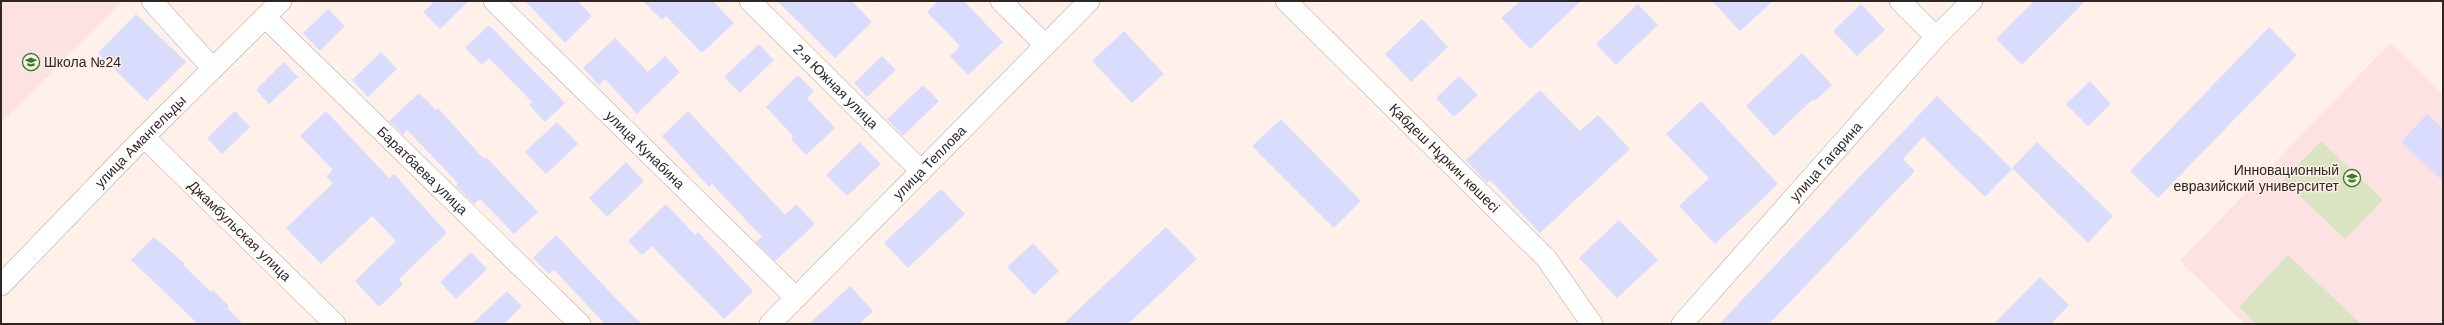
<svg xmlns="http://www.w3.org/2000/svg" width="2444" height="325" viewBox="0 0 2444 325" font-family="Helvetica,sans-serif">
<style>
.education{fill:#fde2e3}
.green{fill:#dae4c3}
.building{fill:#dadcfd}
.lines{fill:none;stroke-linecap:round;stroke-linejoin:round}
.minor-casing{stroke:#b6a59c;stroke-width:22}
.minor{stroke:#fff;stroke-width:21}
.labels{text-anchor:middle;stroke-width:3;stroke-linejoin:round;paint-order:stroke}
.poi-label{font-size:14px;fill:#2d2623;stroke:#fff0e9;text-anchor:start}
.street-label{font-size:14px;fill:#2d2623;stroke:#fff0e9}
</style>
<rect width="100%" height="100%" fill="#fff0e9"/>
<!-- education -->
<path class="education" d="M1,1H122L1,123Z
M2390,43L2443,94V324H2245L2180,261Z"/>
<!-- green -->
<path class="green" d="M2321,141L2383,200L2345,239L2283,180Z
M2288,255L2361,324H2256L2239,307Z"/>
<!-- building -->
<path class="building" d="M435,1H469L440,29L423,12Z
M525,1H578L592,16L565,43Z
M643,1H713L734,23L702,53L666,16L662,20Z
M777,1H852L872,22L835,58Z
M938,1H964L1003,42L968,75L950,56L960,46L927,12Z
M1520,1H1581L1530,49L1501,18Z
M1712,1H1773L1740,31Z
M2034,1H2085L2022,65L1996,39Z
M1638,4L1658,25L1616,65L1596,44Z
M1861,4L1885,30L1857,56L1833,31Z
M328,9L345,26L320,51L303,33Z
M136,14L186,62L147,101L98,53Z
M1422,19L1448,47L1411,82L1385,54Z
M489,25L565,103L545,122L529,105L532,102L489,58L482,65L465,48Z
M2269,27L2297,55L2158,198L2130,171Z
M1124,31L1164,74L1132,103L1092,61Z
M615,38L648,72L665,56L680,72L637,114L605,79L599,85L583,68Z
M759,44L774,60L740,93L724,77Z
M381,52L397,69L368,97L352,80Z
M1802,53L1832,85L1815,101L1813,99L1774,136L1746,106Z
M882,56L896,70L867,97L854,83Z
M284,62L298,77L269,104L256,90Z
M798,75L814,91L807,98L835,128L806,155L791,139L793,136L766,107Z
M1459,76L1478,95L1454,117L1436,98Z
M2090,81L2111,104L2088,126L2066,104Z
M923,85L939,101L903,136L887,119Z
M1540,90L1580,131L1598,115L1630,149L1540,233L1490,180L1487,183L1466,160Z
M419,93L436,110L438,108L484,159L486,157L538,212L514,234L480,199L474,204L456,186L458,183L407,130L403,135L389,121Z
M1937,96L2012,169L1985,197L1923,137L1903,159L1915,171L1769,324H1719Z
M1701,101L1778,184L1715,244L1679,206L1709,178L1666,134Z
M235,111L250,127L222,154L207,138Z
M326,111L389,178L394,174L447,233L399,279L403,284L379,307L355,281L396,241L372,216L321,264L286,228L333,183L326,176L333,170L300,136Z
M688,111L785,215L796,204L815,224L775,261L756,242L762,237L712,184L709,187L662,136Z
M2427,114L2443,129V181L2401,142Z
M1281,119L1361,201L1334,228L1252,146Z
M557,122L578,144L546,174L525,152Z
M861,141V144L881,164L847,196L826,175Z
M2037,142L2113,216L2088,243L2012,168Z
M626,162L644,181L607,217L589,198Z
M941,189L965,214L908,268L884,243Z
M666,204L695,235L698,232L753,291L724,319L652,246L642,255L628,241Z
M1619,220L1658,260L1617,298L1579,258Z
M1166,227L1197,259L1128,324H1063Z
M556,235L624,307L642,324H605L554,270L549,274L533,258Z
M154,237L184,263L183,265L211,292L213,290L229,306L227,308L243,324H198L131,260Z
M1033,243L1059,271L1034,295L1007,267Z
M471,252L487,269L456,299L440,282Z
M2040,277L2069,305L2051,324H1994Z
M850,286L873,311L859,324H809Z
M507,291L522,306L504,324H472Z"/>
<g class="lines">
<!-- minor casing -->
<g class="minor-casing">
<g id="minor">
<path d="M152,1L213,69"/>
<path id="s1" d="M494,1L796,298"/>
<path id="s2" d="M750,1L921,171"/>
<path d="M1001,1L1045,45"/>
<path id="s3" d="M1286,1L1546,258L1592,324"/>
<path d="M1900,1L1936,37"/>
<path id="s4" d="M265,17L580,324"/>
<path id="s5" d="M144,137L335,324"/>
<path id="s6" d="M1,285L144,137L281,1"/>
<path id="s7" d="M770,324L1089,1"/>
<path id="s8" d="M1682,324L1936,37L1972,1"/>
</g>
</g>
<!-- minor -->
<use href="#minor" class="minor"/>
</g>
<!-- icons -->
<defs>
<g id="school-ring" transform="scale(0.9)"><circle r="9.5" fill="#fff0e9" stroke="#317d25" stroke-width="1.5"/><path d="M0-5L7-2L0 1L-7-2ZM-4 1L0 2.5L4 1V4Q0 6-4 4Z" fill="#317d25"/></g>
<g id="university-ring" transform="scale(0.9)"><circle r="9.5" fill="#fff0e9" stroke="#317d25" stroke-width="1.5"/><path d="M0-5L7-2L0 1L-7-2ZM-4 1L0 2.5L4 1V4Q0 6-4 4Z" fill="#317d25"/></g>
</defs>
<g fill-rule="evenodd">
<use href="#school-ring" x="31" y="62"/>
<use href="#university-ring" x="2352" y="178"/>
</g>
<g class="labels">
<!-- poi labels -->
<g class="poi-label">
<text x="44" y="67">Школа №24</text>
<text x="2339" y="175" text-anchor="end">Инновационный<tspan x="2339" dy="16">евразийский университет</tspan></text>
</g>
<!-- street labels -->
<g class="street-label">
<text dy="5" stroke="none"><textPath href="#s2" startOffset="121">2-я Южная улица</textPath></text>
<text dy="5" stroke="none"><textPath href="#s6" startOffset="200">улица Амангельды</textPath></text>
<text dy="5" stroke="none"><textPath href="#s1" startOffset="212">улица Кунабина</textPath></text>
<text dy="5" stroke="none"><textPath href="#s3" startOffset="223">Қабдеш Нұркин көшесі</textPath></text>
<text dy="5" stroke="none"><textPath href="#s8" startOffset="217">улица Гагарина</textPath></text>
<text dy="5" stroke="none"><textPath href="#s7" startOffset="227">улица Теплова</textPath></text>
<text dy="5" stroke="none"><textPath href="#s4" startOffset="220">Баратбаева улица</textPath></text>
<text dy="5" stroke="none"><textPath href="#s5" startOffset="134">Джамбульская улица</textPath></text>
</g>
</g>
<!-- border -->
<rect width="2444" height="325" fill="none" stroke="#2d2623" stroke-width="4"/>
</svg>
